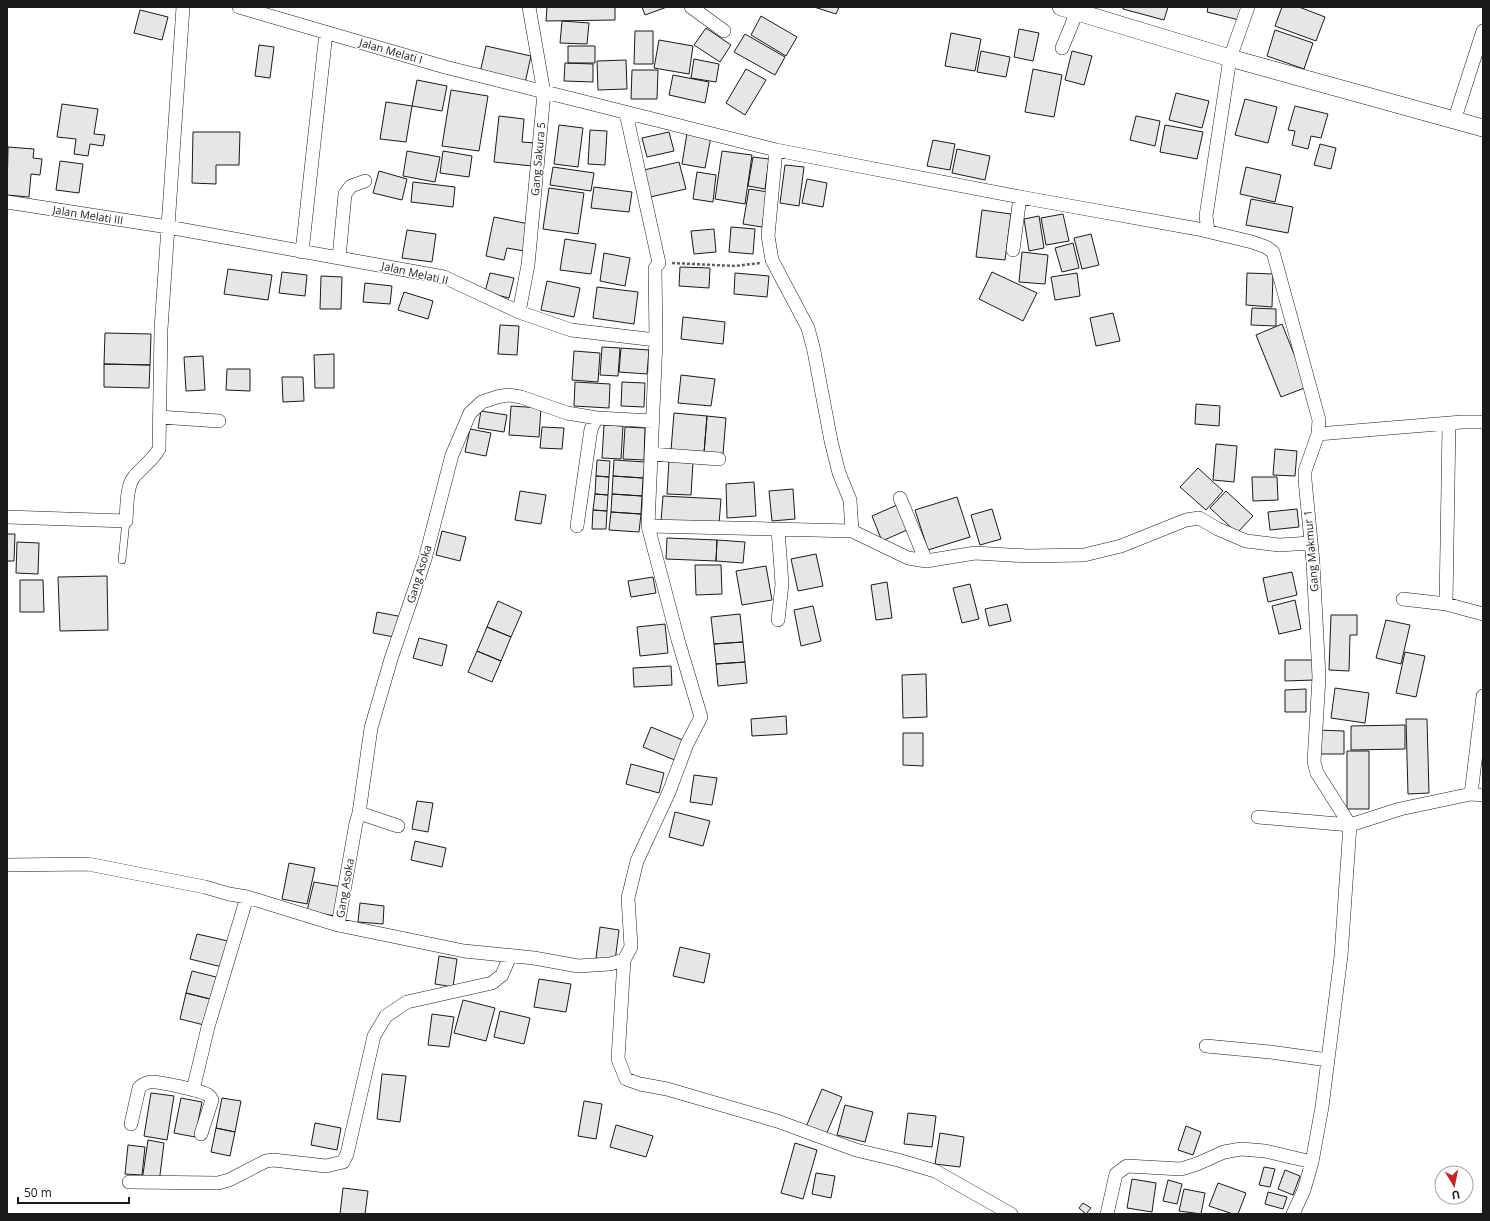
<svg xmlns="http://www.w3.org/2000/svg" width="1490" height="1221" viewBox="0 0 1490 1221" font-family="'Open Sans',sans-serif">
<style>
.building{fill:#e6e6e6;stroke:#1a1a1a}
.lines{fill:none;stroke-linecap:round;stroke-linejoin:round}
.service-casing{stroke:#1a1a1a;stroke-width:8}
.minor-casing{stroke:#1a1a1a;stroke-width:14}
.tertiary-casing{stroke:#1a1a1a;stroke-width:18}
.path{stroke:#5f5f5f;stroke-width:2.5;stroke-dasharray:3 2;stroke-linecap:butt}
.service{stroke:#fff;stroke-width:7}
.minor{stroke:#fff;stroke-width:13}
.tertiary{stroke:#fff;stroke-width:17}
.labels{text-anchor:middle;stroke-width:3;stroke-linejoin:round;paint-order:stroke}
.street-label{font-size:11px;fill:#1a1a1a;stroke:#fff}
</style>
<rect width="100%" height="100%" fill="#fff"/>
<!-- building -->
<path class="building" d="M547,7H615V20L546,21Z
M642,7H667L645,15Z
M814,7H839L836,14Z
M1123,7H1168L1164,20L1123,9Z
M1208,7H1246L1243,21L1207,12Z
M1282,7H1299L1325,17L1316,41L1275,26Z
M140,10L168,17L162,40L134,33Z
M761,16L797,37L786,56L751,35Z
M562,21L589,23L587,44L560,43Z
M706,28L731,45L720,62L694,45Z
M1019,29L1039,33L1033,61L1014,57Z
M1275,30L1313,43L1304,69L1267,56Z
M635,31H653V64H634Z
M951,33L981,39L975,71L945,66Z
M745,34L785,57L775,75L734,52Z
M659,40L693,46L689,74L654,68Z
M259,45L274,47L270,78L255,76Z
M486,46L531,56L525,83L480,73Z
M568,46H595V63H568Z
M981,51L1010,57L1006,77L977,72Z
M1072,51L1092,56L1084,85L1065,80Z
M694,59L719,64L716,82L691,78Z
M626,60L627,89L598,90L597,61Z
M565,63L593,64V82L564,81Z
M746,69L766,80L745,115L726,103Z
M1033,69L1062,75L1054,117L1025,112Z
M632,70H658L657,99H631Z
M673,75L709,82L705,103L669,95Z
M417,80L447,86L442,111L412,106Z
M451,90L488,96L479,151L442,146Z
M1176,93L1209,101L1202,128L1169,120Z
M1245,99L1277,107L1268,143L1235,135Z
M386,102L412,106L406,142L380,139Z
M62,104L98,109L94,134L105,135L103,146L90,144L88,156L74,154L76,139L57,137Z
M1295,106L1328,114L1321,138L1311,136L1308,149L1292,145L1295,131L1288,130Z
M499,116L524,119L522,142L535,143L532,166L494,162Z
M1136,116L1160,121L1155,146L1130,140Z
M559,125L583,128L578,167L554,164Z
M1165,125L1203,132L1197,159L1160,152Z
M590,130L607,131L605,165L588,164Z
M193,132H240L239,165H216V184L192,183Z
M669,132L674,151L647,157L642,138Z
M687,133L711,137L705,168L682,164Z
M933,140L955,144L950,170L927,166Z
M1320,144L1336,148L1331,169L1314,165Z
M8,147L34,149L33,158L42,159L40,175L31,174L29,197L7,195Z
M957,149L990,156L985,180L952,173Z
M407,151L440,157L435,182L403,176Z
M443,151L472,156L469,177L440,173Z
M722,151L752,155L745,204L715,199Z
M753,157L769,159L765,189L748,186Z
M60,161L83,164L79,193L56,190Z
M679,162L686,189L650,197L644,170Z
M785,165L804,167L799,206L780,203Z
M553,167L594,173L591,191L550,185Z
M1246,167L1281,175L1275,202L1240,194Z
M379,171L407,179L402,200L373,193Z
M697,172L716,175L713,202L693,199Z
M807,179L827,183L823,207L802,203Z
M413,182L455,187L453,207L411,202Z
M594,187L632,192L629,212L591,208Z
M549,188L584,193L578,234L543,229Z
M749,189L768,192L762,227L743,224Z
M1251,199L1293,207L1288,233L1246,225Z
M982,210L1011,214L1005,260L976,257Z
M1063,214L1069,241L1046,245L1041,218Z
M1039,216L1044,248L1029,251L1024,219Z
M494,217L529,224L524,251L507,248L504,260L486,256Z
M731,227L755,229L753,254L729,252Z
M714,229L716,252L694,254L691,231Z
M407,230L436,234L432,262L402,258Z
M1091,234L1099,265L1082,269L1074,238Z
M565,239L596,244L591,274L560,270Z
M1073,243L1079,268L1062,272L1055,248Z
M1022,252L1048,255L1045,284L1019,282Z
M604,253L630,258L625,286L600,281Z
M680,267L710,268L709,288L679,286Z
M228,269L272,275L268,300L224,294Z
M282,272L307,275L305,296L279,293Z
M992,272L1037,293L1023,321L979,299Z
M490,273L514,278L509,298L485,292Z
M735,273L769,276L767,297L734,294Z
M1077,273L1080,296L1055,300L1051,277Z
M1247,273L1273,274L1272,307L1246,305Z
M321,276L342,277L341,309H320Z
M547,281L580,288L574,317L541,310Z
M365,283L392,286L390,304L363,302Z
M597,287L638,292L634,324L593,318Z
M404,292L433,301L428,319L398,310Z
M1252,308L1276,309V326L1251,325Z
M1113,313L1120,341L1096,346L1090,318Z
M683,317L725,322L723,344L681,339Z
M1282,324L1307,387L1281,397L1256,335Z
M500,325L519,326L517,355L498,354Z
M105,333L151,334L150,365L104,364Z
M602,347L620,348L618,376L600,375Z
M621,348L649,350L647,374L619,372Z
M574,351L600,353L598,382L572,380Z
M334,354V388H315L314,355Z
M203,356L205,390L186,391L184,357Z
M104,364L150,365L149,388L104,387Z
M227,369H250V391L226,390Z
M681,375L715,379L711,406L678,403Z
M282,377H303L304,401L283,402Z
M575,382L610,384L609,408L574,406Z
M622,382L645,383L644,407L621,406Z
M1196,404L1220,406L1219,426L1195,424Z
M511,406L541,408L539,437L509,435Z
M481,411L507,415L504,432L478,428Z
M674,413L707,416L704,453L671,450Z
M707,416L726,418L723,454L704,453Z
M604,425L623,426L621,459L602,458Z
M542,427L564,428L562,449L540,448Z
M625,427L645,428L644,460L623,459Z
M470,429L491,433L486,456L465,452Z
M1216,444L1237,446L1234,482L1213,480Z
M1275,449L1297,451L1295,476L1273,475Z
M597,460L610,461L609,477L596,476Z
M614,460L645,462L643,478L613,476Z
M669,460L693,462L691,495L667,494Z
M1198,468L1223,491L1206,510L1180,487Z
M596,476L609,477L608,495L595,494Z
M613,476L643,478L642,496L612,494Z
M1252,477H1277L1278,500L1253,501Z
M754,482L756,516L727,518L726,484Z
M793,489L795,519L772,521L769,491Z
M520,491L546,495L541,524L515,520Z
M1226,491L1253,516L1237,533L1210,508Z
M595,494L608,495L607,511L593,510Z
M612,494L642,496L641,514L611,512Z
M663,496L721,499L719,524L661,521Z
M957,497L970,537L928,550L915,510Z
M897,505L907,530L882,541L872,516Z
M992,509L1001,539L980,545L971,515Z
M1297,509L1299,527L1270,530L1268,512Z
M593,510L607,511L606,529H592Z
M611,512L641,514L639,532L609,530Z
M442,531L466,537L460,561L436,555Z
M7,534H15L14,561H7Z
M667,538L717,540L716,561L666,559Z
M717,540L745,542L743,563L716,561Z
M17,542L39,543L38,574L16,573Z
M816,554L823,586L798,591L791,559Z
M695,565H721L722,594L696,595Z
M766,566L772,600L742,605L736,571Z
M1292,572L1297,595L1268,602L1263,578Z
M107,576L108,630L60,631L58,577Z
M653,577L656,593L631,597L628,581Z
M20,580H43L44,612H20Z
M887,582L892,618L876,620L871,585Z
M970,584L979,619L962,623L953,588Z
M1295,600L1301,629L1279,634L1272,606Z
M498,601L522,612L511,637L487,627Z
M1007,604L1011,621L989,626L985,609Z
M813,606L821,641L801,646L794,610Z
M377,612L403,617L399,638L373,633Z
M740,614L743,642L714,644L711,617Z
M1331,615H1357V635H1350L1349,671L1329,670Z
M1386,620L1410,625L1401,664L1376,658Z
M665,624L668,653L640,656L637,627Z
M487,627L511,637L501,661L477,651Z
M419,638L447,645L442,666L413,658Z
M743,642L745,662L716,664L714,644Z
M477,651L501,661L492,682L468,672Z
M1405,652L1425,656L1416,697L1396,693Z
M1285,660H1313L1314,680L1285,681Z
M745,662L747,683L718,686L716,664Z
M671,666L672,685L634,687L633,668Z
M926,674L927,717L903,718L902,675Z
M1335,688L1369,693L1365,723L1331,718Z
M1306,689V712H1285V690Z
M786,716L787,734L752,736L751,719Z
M1406,719H1427L1429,793L1408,794Z
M1405,725V749L1351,750V726Z
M651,727L685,741L677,761L643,747Z
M1317,730L1344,731V754H1317Z
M903,733H923V766L903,765Z
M1347,751H1369V809H1347Z
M631,764L664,773L659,793L626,784Z
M694,775L717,778L712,805L690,802Z
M417,801L433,803L428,832L412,829Z
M675,812L710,821L703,846L669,837Z
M415,841L446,848L442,867L411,860Z
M289,863L315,868L307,904L282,899Z
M314,882L342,887L335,916L307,911Z
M360,903L384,906L383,924L358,922Z
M600,927L619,930L615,961L596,958Z
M197,934L228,941L222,967L190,959Z
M680,947L710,954L704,983L673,976Z
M439,956L457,959L453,987L435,984Z
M192,971L220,978L214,1000L186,993Z
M539,979L571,984L566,1012L534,1007Z
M186,993L214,1000L208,1026L180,1019Z
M463,1000L495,1008L486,1041L454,1033Z
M500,1011L530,1018L524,1044L494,1037Z
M432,1014L454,1017L449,1047L428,1045Z
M382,1074L406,1076L400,1122L377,1119Z
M822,1089L842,1097L826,1135L806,1127Z
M151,1093L174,1096L167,1140L144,1136Z
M181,1098L202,1102L195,1137L174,1133Z
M222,1098L241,1101L235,1132L216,1128Z
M584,1101L602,1104L596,1139L578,1136Z
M845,1105L873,1112L865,1142L837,1135Z
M908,1113L936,1116L932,1147L904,1144Z
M315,1123L341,1128L337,1150L311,1145Z
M616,1125L653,1136L646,1157L610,1147Z
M1186,1126L1201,1132L1193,1155L1178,1150Z
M216,1128L235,1132L230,1156L211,1152Z
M940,1133L964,1137L960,1167L935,1164Z
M148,1140L164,1143L159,1183L142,1181Z
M795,1143L817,1150L803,1199L781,1193Z
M128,1145L145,1147L142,1175L125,1174Z
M1264,1167L1275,1169L1270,1187L1259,1185Z
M1285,1170L1300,1176L1293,1195L1278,1189Z
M816,1173L835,1176L831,1198L812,1194Z
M1132,1179L1156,1183L1152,1212L1127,1208Z
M1168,1180L1182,1184L1177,1204L1163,1201Z
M1218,1183L1246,1193L1238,1214H1233L1209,1206Z
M343,1188L368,1191L365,1214H340Z
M1184,1189L1205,1193L1201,1214L1179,1211Z
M1268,1192L1287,1197L1283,1209L1265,1204Z
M1083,1203L1091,1208L1086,1214L1079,1208Z"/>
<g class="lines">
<!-- service casing -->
<g class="service-casing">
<path id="service" d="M122,560L126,521"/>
</g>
<!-- minor casing -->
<g class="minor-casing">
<path id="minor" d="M239,7L445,67L776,150L1020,197L1198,229L1252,242L1266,247L1273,252L1319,420L1318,434L1305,471V480L1313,562L1319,677L1314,762L1317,773L1350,825
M691,7L724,31
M1062,48L1079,7
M1454,121L1483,31
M776,150L768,236L772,260L808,328L814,351L831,441L839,473L850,500L852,531
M7,202L168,227L444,277L519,312L571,330L656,340
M1208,231L1206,216L1230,58L1248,7
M1013,250L1020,197
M302,252L326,33
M339,258L345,194L351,186L365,181
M519,312L528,265L544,93L529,7
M159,417L219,421
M1318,434L1462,422H1483
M651,454L719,459
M900,498L926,561
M7,517L126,521C127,509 126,486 134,477C142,467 152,461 159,449L161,329L183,7
M577,526L591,429L597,418
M648,526L852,531L908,558L926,561L975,553L1028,556L1084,555L1121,546L1186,520L1199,518L1218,529L1246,541L1279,545L1311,543
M1403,599L1446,604L1483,614
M1446,604L1449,424
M778,620L782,584L778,529
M1471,794L1483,696
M359,813L398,826
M1258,817L1350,825
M7,865L88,864L205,887L229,894L247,897L338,925L464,951L534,958L578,966L610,964L624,960L631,947L628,898L637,861L669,792L687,744L701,717L678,640L648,526L656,340L655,268L659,263L626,113
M338,925L356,823L359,813L371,728L391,659L425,559L452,455L470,413L482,402L497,397L508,395L521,397L567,413L597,418L653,421
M624,960L618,1059L626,1079L640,1084L667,1089L777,1121L856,1150L898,1160L935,1171L1011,1214
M1206,1046L1270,1052L1328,1060
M193,1090L208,1027L247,897
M131,1124L139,1088C142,1084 145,1083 150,1082C157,1081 203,1091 208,1095C210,1096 211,1098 212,1100L201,1134
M129,1182L218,1183L229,1180L266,1161L273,1160L326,1166L343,1162L347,1154L374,1036L386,1016L407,1002L492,983L502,975L510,956
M1107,1214L1116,1174L1127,1166L1181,1169L1197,1164L1224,1152L1241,1149L1265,1151L1312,1162
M1293,1214L1304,1190L1312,1162L1322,1107L1341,956L1350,825L1400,809L1471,794L1483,795"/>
</g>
<!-- tertiary casing -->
<g class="tertiary-casing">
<path id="tertiary" d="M1061,7L1230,58L1483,128"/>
</g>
<!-- path -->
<path class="path" d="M672,263L735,266L760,263"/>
<!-- service -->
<use href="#service" class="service"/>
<!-- minor -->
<use href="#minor" class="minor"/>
<!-- tertiary -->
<use href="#tertiary" class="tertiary"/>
</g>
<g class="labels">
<!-- street labels -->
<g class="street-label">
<text transform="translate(391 51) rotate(16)" y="4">Jalan Melati I</text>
<text transform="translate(538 159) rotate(-85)" y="4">Gang Sakura 5</text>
<text transform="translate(88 215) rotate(9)" y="4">Jalan Melati III</text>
<text transform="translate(415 273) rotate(13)" y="4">Jalan Melati II</text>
<text transform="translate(1311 551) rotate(-95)" y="4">Gang Makmur 1</text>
<text transform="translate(419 574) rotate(-73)" y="4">Gang Asoka</text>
<text transform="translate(345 888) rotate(-80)" y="4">Gang Asoka</text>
</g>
</g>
<!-- border -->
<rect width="1490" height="1221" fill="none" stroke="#1a1a1a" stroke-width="16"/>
<!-- north arrow -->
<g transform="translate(1454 1185) rotate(170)"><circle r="19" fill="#ffffff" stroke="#a3a3a3"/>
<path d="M0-3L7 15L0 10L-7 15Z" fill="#c62828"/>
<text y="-6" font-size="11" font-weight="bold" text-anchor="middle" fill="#1a1a1a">U</text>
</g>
<!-- scale -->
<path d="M18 1197v6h111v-6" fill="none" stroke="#1a1a1a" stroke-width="2"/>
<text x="24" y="1197" font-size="12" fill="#1a1a1a" stroke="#ffffff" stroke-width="3" paint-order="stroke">50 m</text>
</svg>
